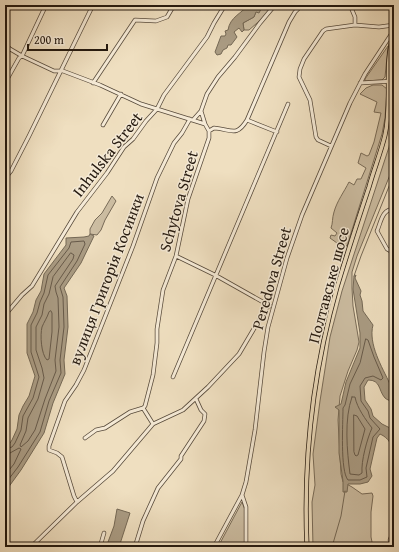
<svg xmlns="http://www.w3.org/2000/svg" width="399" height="552" viewBox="0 0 399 552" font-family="'Gentium Book Plus',serif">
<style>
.green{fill:#ccbda2;stroke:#786b58}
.water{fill:#aa9c84;stroke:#746855}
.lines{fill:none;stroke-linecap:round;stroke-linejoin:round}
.shore{stroke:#675a4a;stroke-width:1}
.stream{stroke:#746855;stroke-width:1}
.minor-casing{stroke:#574a3b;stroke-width:4.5}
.major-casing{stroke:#24190f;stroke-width:5}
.minor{stroke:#f5ead6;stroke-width:3}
.major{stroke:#efdfc0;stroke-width:3.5}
.labels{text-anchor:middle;stroke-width:3;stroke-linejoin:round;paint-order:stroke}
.street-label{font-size:16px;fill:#24190f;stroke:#f5ead6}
</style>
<rect width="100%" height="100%" fill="#efdfc0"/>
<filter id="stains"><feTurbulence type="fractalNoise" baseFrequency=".005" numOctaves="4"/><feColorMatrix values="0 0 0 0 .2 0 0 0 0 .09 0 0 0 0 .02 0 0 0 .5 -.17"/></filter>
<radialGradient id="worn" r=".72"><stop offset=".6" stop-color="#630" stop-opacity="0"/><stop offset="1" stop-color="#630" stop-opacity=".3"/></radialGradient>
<!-- green -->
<path class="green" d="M262,5H272L265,16L249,30H244L243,23L254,17L256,11Z
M388,46L385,77L382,80L365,81V79Z
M373,85H382L387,89L385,118L382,134L347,246L339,245L337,243L330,238L331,235L335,236L337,233L331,228C333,223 332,218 334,212C337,201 344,192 349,182L354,185L357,179H361L366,168L358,163L361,153L367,156L369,155L374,142L381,113L374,112L377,102L360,94L366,88Z
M394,130V165L357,256L352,272V288L353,306L359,342L357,350L348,371L340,396L338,420L341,474L343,482L352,487L362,494L372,493L373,496L371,512V537L373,547H313L312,502L315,485L313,454L320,401L330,337L342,291L389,147L392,131Z
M112,196L116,201L105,220L101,230L97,235L90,234V229L95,220L102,213Z
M242,502L245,510V547H218Z"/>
<!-- water -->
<path class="water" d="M248,5H262L261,9L259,13L256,12L254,17L243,23L244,30L242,32L239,28L234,32L237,37L231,45H228L227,48L223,50L221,54L217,55L215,52L221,36H225L226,34L225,31L228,30C230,17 241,14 248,5Z
M90,234L94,236L81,263L64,288L67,296L68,327L64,360L65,374L53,403L44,433L21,470L5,492V446L10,443L12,440L17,429L19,415L23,406L29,396L35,376L27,353V324L33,312L36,300L41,291L44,274L66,245V238L84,237L89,236Z
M356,275L355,278L361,291L360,295L362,301L363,311L373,325C368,344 382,367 390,384C394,389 394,396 394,402C391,401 387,400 385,398C378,390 381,380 368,380L364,387L365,400L371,409L373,416L382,424L394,430V454C392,445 389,438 380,434L377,438L370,469L372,476L368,482L360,484H348L347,492H343V481L339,453V410L335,407L341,404L346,382L360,348V333L353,289L354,276Z
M117,509L130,513L119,547H108V542L114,526Z"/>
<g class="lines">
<!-- shore -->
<path class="shore" d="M71,253L74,255L73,259L55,286L56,292L58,298L59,327L55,360L56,371L45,399L35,430L28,441L21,447L20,445L26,431L28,418L38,399L44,378L42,368L36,350V327L42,315L44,304L49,294L53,277Z
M51,311L52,313V332L49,359L47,360C41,354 40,335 42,327C44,322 47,318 49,312Z
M366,339L368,340L374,357L383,378L381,380L373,376L365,378L360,386L361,401L368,411L370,418L380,429L373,437L366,468L367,477L360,480H348C340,471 343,423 343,408L345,405L350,384L360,363Z
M352,397H355C357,408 366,420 372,428C367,439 361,461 362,473L359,475L350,474C347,451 344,419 352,397Z
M354,415L357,416L365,429L358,455L356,456L355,455L354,452Z
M5,449L12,447L15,443L21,430L23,416L33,398L39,377L31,352V325L37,313L40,302L44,293L48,275L69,248L71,242L84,241L85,244L77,261L60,287L63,297L64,327L60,360L61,373L49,401L40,432L18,467L5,484
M5,454L10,453L19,448L21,449L14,464L5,475"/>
<!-- stream -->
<path class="stream" d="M354,276L361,256L394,174
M332,547L341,516L345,491"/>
<!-- minor casing -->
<g class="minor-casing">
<path id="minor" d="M350,5L355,17V25
M5,7L6,5
M5,46L22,56L54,71H63L100,85L141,104L205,124L209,131V138L188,199L176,256L163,290L157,329V343L153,375L145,406L143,408L130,412L105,428L96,430L85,438
M5,55L9,48
M5,83L19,58L22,56L46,5
M93,83L135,20L156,21L167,17L174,5
M360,83L394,81
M193,120L201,111
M247,120L277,132
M205,124L201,111L207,94L218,77L235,57L260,23L275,5
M103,125L121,94
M209,131L214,128C231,129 236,138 247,120L289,22L295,12L302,5
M331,146L318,140L316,137L310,100L299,77L300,69L304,59L323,31L326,29L355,25L379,27L394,25
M5,178L11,171L29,136L93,5
M394,209C382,209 381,222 377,231L387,249L394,253
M176,256L215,275L270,306
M5,315L22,295L32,286L77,212L107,173L124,147L133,139L146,121L157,109L164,95L207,37L214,23L225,5
M173,377L288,104
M143,408L153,424
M242,495L246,507V547
M77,502L74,496L62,457L57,453L49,450V446L65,401L76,385L84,370L133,246L157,178L174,143L182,133L190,119
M31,547L77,502L113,471L153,424L183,410L208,387L239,354L265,310L269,305
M100,547L104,533
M135,547L143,521L158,488L181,459V456L204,421L205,414L201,410L196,399
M214,547L242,495L246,482L255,430L264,352L268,327L287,258L302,215L350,103L365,74L394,30
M391,547L390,540L394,529"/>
</g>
<!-- major casing -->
<g class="major-casing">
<path id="major" d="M307,547C303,459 313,372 337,287C347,254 358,220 369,187C374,169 381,152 385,135C393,101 383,66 394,33"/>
</g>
<!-- minor -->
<use href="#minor" class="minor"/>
<!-- major -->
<use href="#major" class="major"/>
</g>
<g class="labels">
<!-- street labels -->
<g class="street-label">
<text transform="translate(107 154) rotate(-52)" y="6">Inhulska Street</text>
<text transform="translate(178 201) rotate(-74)" y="6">Schytova Street</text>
<text transform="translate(271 278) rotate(-74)" y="6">Peredova Street</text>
<text transform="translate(106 279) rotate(-69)" y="6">вулиця Григорія Косинки</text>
<text transform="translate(328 285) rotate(-75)" y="6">Полтавське шосе</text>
</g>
</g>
<!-- margin -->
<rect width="399" height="552" fill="none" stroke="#efdfc0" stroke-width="20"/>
<rect x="6" y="6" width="387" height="540" fill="none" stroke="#24190f" stroke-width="2"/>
<rect x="10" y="10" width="379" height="532" fill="none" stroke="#24190f"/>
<!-- scale -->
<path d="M28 44v6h79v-6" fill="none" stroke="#24190f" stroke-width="2"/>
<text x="34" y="44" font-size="12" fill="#24190f" stroke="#f5ead6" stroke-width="3" paint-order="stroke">200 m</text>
<rect width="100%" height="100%" filter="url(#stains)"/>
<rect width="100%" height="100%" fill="url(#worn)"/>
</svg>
